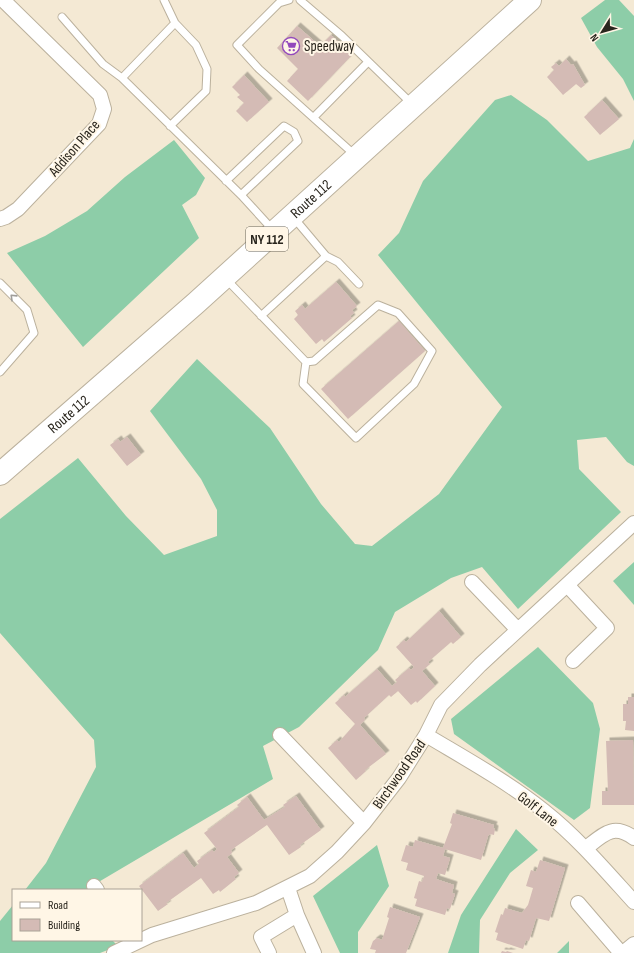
<svg xmlns="http://www.w3.org/2000/svg" width="634" height="953" viewBox="0 0 634 953" font-family="'Sofia Sans Condensed',sans-serif">
<style>
.forest{fill:#8dcda8}
.building{fill:#d4bbb5;filter:url(#shadow)}
.lines{fill:none;stroke-linecap:round;stroke-linejoin:round}
.lane-casing{stroke:#bbb19d;stroke-width:9}
.street-casing{stroke:#bbb19d;stroke-width:16}
.primary-casing{stroke:#bbb19d;stroke-width:24}
.lane{stroke:#fff;stroke-width:7}
.street{stroke:#fff;stroke-width:14}
.primary{stroke:#fff;stroke-width:22}
.oneway{stroke:#9f9d99}
.labels{text-anchor:middle;stroke-width:4;stroke-linejoin:round;paint-order:stroke}
.shield{fill:#fff6e6;stroke:#696459;stroke-width:1}
.shield-label{font-size:14px;font-weight:bold;fill:#29251d}
.poi-label{font-size:15px;fill:#29251d;stroke:#fff6e6;text-anchor:start}
.street-label{font-size:15px;fill:#29251d;stroke:#fff6e6}
</style>
<defs>
<filter id="shadow"><feDropShadow dx="3.5" dy="-3.5" stdDeviation="0" flood-color="#0004"/></filter>
</defs>
<rect width="100%" height="100%" fill="#f4e9d4"/>
<!-- forest -->
<path class="forest" d="M605,0H619L634,16V101L623,79L597,47L581,18Z
M511,95L547,120L588,161L630,148L634,139V466L627,462L606,437L577,440L579,469L621,512L518,609L482,567L451,578L395,612L378,650L299,727L263,746L273,779L85,890H25L46,863L96,767L94,740L0,633V519L78,458L126,516L164,555L217,536V510L201,479L150,411L197,359L270,428L321,504L355,544L372,546L439,494L502,407L378,255L399,233L423,181L495,100Z
M174,140L205,178L196,195L182,205L199,238L83,347L7,253L45,236L87,211L125,177Z
M634,562V605L613,581Z
M538,647L593,703L600,729L590,808L574,820L454,734L451,719Z
M516,829L538,850L510,873L480,920L479,953H448L461,915Z
M377,845L389,886L358,932V953H340L313,896Z
M13,905V940H112L118,946L100,953H0V921Z
M569,941V953H557Z"/>
<!-- building -->
<path class="building" d="M297,26L320,46L331,35L352,55L308,101L287,81L298,69L277,48Z
M566,59L571,65L573,64L585,85L581,88L576,84L563,95L547,77L554,70L551,67L556,63L559,66Z
M244,75L269,102L247,122L236,111L244,103L237,97L240,95L232,87Z
M602,100L619,119L600,135L584,117Z
M336,282L357,306L352,310L354,313L350,316L352,318L324,342L322,339L316,344L294,319L298,315L295,311L302,305L305,309Z
M399,321L425,351L348,419L321,389Z
M127,437L141,455L127,466L110,445L118,439L120,442Z
M439,611L461,637L453,644L451,642L428,662L430,664L422,671L435,686L417,703L416,701L411,705L398,691L391,697L389,695L364,718L365,720L360,725L386,754L365,770L366,771L356,780L328,748L337,740L339,742L355,724L335,703L344,695L345,697L377,669L392,686L397,682L395,680L409,668L411,670L414,667L396,647L404,640L406,642Z
M628,697H634V731L625,730L626,721H623V704H628Z
M633,740L634,805H602V791H608L606,741Z
M296,796L321,830L300,845L301,847L289,855L267,825L231,850L232,853L227,857L239,873L234,877L236,879L220,892L219,890L213,894L201,878L166,903L168,904L158,911L139,886L183,853L194,868L199,864L197,861L212,850L214,852L217,849L204,833L239,807L237,805L247,797L264,820L285,807L283,805Z
M453,813L494,825L493,828L495,829L494,835L490,834L488,836L481,860L445,849L443,856L450,858L445,875L438,873L436,879L454,885L452,893L455,894L450,909L447,908L445,915L415,906L417,899L414,898L419,881L422,882L424,876L406,870L408,863L401,861L406,845L413,847L415,840L443,848L452,824L450,823Z
M540,860L565,868L549,921L536,918L529,941L526,940L523,949L496,940L498,933L495,932L501,914L503,915L505,908L522,913L528,905L533,888L526,886L531,870L536,872Z
M390,907L420,917L406,953H375L376,950L370,949L373,941L377,938L382,940L389,918L387,917Z
M502,951L506,952L507,951L513,953H501Z"/>
<g class="lines">
<!-- lane casing -->
<g class="lane-casing">
<path id="lane" d="M164,0L175,23L122,78L241,195L273,230
M289,0L279,3L237,45L259,69L356,156
M300,0L342,36L412,104
M62,17L103,64L122,78
M314,117L368,62
M170,126L206,91L207,69L196,45L175,23
M226,181L284,126L294,132L298,141L241,195
M326,256L338,262L359,284
M226,279L306,362L303,384L356,438L414,384L432,351L398,313L378,305L314,361L306,362
M0,283L27,310L34,333L0,372
M261,316L326,256L294,218"/>
</g>
<!-- street casing -->
<g class="street-casing">
<path id="street" d="M0,219L6,217L18,209L99,124L104,109L100,95L3,0
M472,582L518,630
M568,586L607,628L573,661
M280,735L364,823
M426,735C466,759 508,782 544,811C578,838 605,870 634,902
M586,848C604,834 613,823 634,838
M94,886L97,890
M288,888L297,915
M578,903L621,953
M114,953L152,935L256,903L310,876L337,852L364,823L399,778L426,735L441,705L480,665L634,523
M269,953L261,937L297,915L314,953
M623,953L634,944"/>
</g>
<!-- primary casing -->
<g class="primary-casing">
<g id="primary">
<path id="s1" d="M0,474L196,303L530,0"/>
</g>
</g>
<!-- lane -->
<use href="#lane" class="lane"/>
<!-- street -->
<use href="#street" class="street"/>
<!-- primary -->
<use href="#primary" class="primary"/>
</g>
<!-- one-way arrows -->
<defs><path id="oneway-chevron" d="M-2-3.5L2.5 0L-2 3.5" fill="none" stroke-width="1.6" stroke-linecap="round" stroke-linejoin="round"/></defs>
<use class="oneway" href="#oneway-chevron" transform="translate(13 297) rotate(-136)"/>
<!-- icons -->
<defs>
<g id="supermarket-ring" transform="scale(0.9)"><circle r="9.5" fill="#fff6e6" stroke="#9349bc" stroke-width="1.5"/><path d="M-6-5.5h2.5l.6 2H6L4.5 2H-2.5L-4.4-4H-6ZM-1.5 3.2a1.3 1.3 0 1 0 .1 0ZM3 3.2a1.3 1.3 0 1 0 .1 0Z" fill="#9349bc"/></g>
</defs>
<g fill-rule="evenodd">
<use href="#supermarket-ring" x="291" y="46"/>
</g>
<g class="labels">
<!-- shield labels -->
<rect class="shield" x="246" y="227" width="42" height="24" rx="3"/>
<g class="shield-label">
<text x="267" y="244">NY 112</text>
</g>
<!-- poi labels -->
<g class="poi-label">
<text x="304" y="51">Speedway</text>
</g>
<!-- street labels -->
<g class="street-label">
<text transform="translate(74 148) rotate(-49)" y="5">Addison Place</text>
<text dy="5" stroke="none"><textPath href="#s1" startOffset="415">Route 112</textPath></text>
<text dy="5" stroke="none"><textPath href="#s1" startOffset="91">Route 112</textPath></text>
<text transform="translate(399 774) rotate(-55)" y="5">Birchwood Road</text>
<text transform="translate(538 809) rotate(38)" y="5">Golf Lane</text>
</g>
</g>
<!-- legend -->
<rect x="12" y="889" width="130" height="52" fill="#fff6e6" stroke="#a9a296"/>
<rect x="20" y="902" width="20" height="6" fill="#ffffff" stroke="#a9a296"/>
<text x="48" y="909" font-size="12" fill="#29251d">Road</text>
<rect x="20" y="919" width="20" height="12" fill="#d4bbb5" stroke="#a9a296"/>
<text x="48" y="929" font-size="12" fill="#29251d">Building</text>
<!-- north arrow -->
<g transform="translate(602 32) rotate(233)" stroke="#fff6e6" stroke-width="3" paint-order="stroke">
<path d="M0-3L7 15L0 10L-7 15Z" fill="#29251d"/>
<text y="-6" font-size="11" font-weight="bold" text-anchor="middle" fill="#29251d">N</text>
</g>
</svg>
